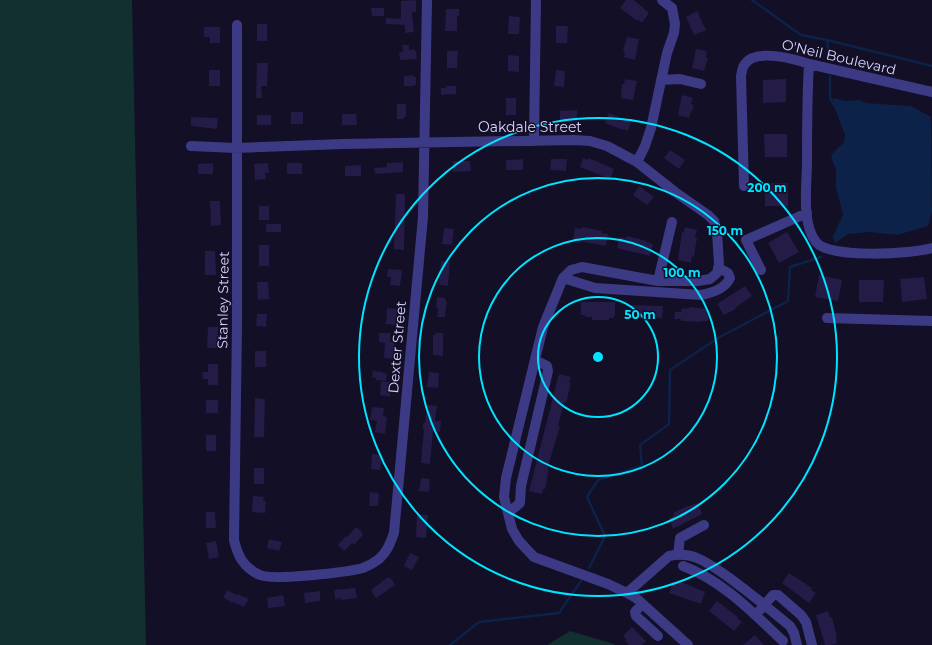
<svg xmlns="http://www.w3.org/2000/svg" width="932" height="645" viewBox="0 0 932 645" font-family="Montserrat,sans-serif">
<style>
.green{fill:#12302f}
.water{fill:#0c2248}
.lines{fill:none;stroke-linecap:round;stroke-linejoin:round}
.stream{stroke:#0c2248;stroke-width:2.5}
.building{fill:#241b47}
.minor{stroke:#3d3a85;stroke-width:10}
.ring{fill:none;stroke:#00e5ff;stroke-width:2}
.labels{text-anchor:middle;stroke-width:3;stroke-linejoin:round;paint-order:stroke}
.street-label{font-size:14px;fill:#d9d4ff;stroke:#130f26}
.centre{fill:#00e5ff;stroke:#130f26;stroke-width:2}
.ring-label{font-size:12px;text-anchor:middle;font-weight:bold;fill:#00e5ff;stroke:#130f26;stroke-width:3;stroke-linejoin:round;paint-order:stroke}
</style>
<rect width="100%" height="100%" fill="#130f26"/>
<!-- green -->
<path class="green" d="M0,0H132L146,645H0Z
M570,631L614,644L615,645H547Z"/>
<!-- water -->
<path class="water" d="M833,98L847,101L859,100L866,103L911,106L931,117L932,212L928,226L897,235L869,232L848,234L835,243L833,237L843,214L836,188V169L831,157L834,152L844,142L845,135L834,106Z"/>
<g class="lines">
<!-- stream -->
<path class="stream" d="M752,0L801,35L827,40L829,56
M827,40L932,66
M830,76V98L835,107
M589,568L605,536L587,497L598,480L642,466L640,445L669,424L670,370L718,338L788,301L790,267L821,257
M450,645L479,622L559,613L581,581"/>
</g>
<!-- building -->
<path class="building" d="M416,0V12H412L414,32L405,33V25L386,24V18L401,19V1Z
M626,0H634L649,13L642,23L638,20L637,21L620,8Z
M371,8H384V16H372Z
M446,9H459V16H457V31H445Z
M697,11L706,30L694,35L686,17Z
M509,16L520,17L519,34H508Z
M257,24H267V41H257Z
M556,26H568L567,43H556Z
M204,27H220V43H210V37H204Z
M627,37L639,39L635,60L624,57L625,52L623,51Z
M402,45H409V50L414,49V51H416L417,59L400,60L399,52H403Z
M696,49L707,51L706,57L708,58L704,71L692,68Z
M447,51H458L457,68H447Z
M508,55L519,56V72L508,71Z
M257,63H268L267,86H261L262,98H256Z
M209,70H220V86H209Z
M556,70L565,71L564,87L554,86Z
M413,75L414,77H416V85H414V86H404V76Z
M625,79L637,81L633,100L621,98L622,84H624Z
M786,79V102L763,103V80Z
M446,86H456V94L441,95V88H446Z
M682,95L693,98L691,104L694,105L692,111H691L689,118L678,115Z
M506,98H516V115H506Z
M397,104H406V117H404V119H397Z
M577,110V121L560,122V111Z
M291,112H303V124H291Z
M609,113L631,122L628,131L623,129V130L605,123Z
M342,114H356L357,125H342Z
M257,115H271V125H257Z
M191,117L218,118L217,129L191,126Z
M764,134H787V157H765Z
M670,150L685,160L679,169L664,158Z
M583,158L588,160L589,158L614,169L610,179L580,167Z
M523,159V170H506V160Z
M551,159H567L566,171L550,170Z
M453,161H470L471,171L453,172Z
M403,162V172L375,174L374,168L387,167V163Z
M213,163V174H198V164Z
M268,163L269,173H265L266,179L255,180L254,164Z
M287,163H302V174H287Z
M361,165V176H345V166Z
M765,183H788V206H765Z
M639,186L654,197L647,205L633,195Z
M396,194H405L404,250L394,249Z
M210,201H220L221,225L211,226Z
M259,206H269V220H259Z
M266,224H281V232H266Z
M582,227L602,231L601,233L608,234L606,246L573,240L575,228L582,229Z
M685,227L697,230L695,237L697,238L695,250L694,257L692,256L691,263L678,260L682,232H684Z
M444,228L454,229L452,245L442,244Z
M787,232L799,252L779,263L768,243Z
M627,236L647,241V242L653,244L650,256L617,248L620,237L626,238Z
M259,245H269V266H259Z
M205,251H215L216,275H205Z
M441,261L450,262L448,286L439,285Z
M388,269L402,270L400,286L390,285L391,277H387Z
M819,275L842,280L838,301L815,297Z
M924,277L927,299L902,302L900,279Z
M859,280H884L883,302H859Z
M257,282H268L269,299L258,300Z
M745,286L752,296L735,308L736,309L724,315L717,304Z
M437,297L445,298V300L447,301L445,317H437L438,308H436Z
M581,302H615V316H614V318H609V320H592V317H585V315H581Z
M630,305L663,306L662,318H656V320L636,318V317L630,316Z
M689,307L708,309V321H701V322L681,321V319H674L675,312H681L682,308L689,309Z
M387,308L397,309L396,325L386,324Z
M257,314H267L266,327L256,326Z
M208,327H218V348H207Z
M379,333H390V342H395L394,359L384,358L385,343L379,342Z
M436,333H443V356L433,355V335H435Z
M255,351H266V367H255Z
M208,364H218V385H208V379H203L202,372H208Z
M373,371L383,372V373L387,374L386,381L376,380V378L372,377Z
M429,372L439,373L438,388L427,387Z
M559,374L571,377L569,383H571L566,403L564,402L558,426H560L549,463L548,469H549L545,489H543L542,494L529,491Z
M381,381L391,382L390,397L380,395Z
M255,398L265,399L264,437H254Z
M206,400H218V413H206Z
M427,405L437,406L435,421H441L440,432L433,431L430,464L421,463L424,430H423V423H425Z
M372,407L384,408L383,416L387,417L385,434L375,432L377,421L370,420Z
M206,435H216V451H206Z
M372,454L382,455L380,470L371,469Z
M254,468H264V484H254Z
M421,478L430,479L429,492L419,491Z
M370,492L378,493L379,495L378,505L377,506H369Z
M253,496L264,497L263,501H266L265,513L252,512Z
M698,503L702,514L673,529L669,518L674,516L673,513L685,507Z
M206,512H215L216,528H206Z
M417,514L428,515L426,538L416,537Z
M356,527L363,533L362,534L363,535L354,545L352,543L344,551L338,545L346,536L347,537Z
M269,539L282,542L279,551L267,548Z
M216,541L219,557L209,559L206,543Z
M410,553L419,557L412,570L404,566Z
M789,573L812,588L811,590L816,593L809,603L782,583Z
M388,577V579L390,577L395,585L376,598L371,590Z
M673,581L680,584V582L686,584L705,592L701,604L669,593Z
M355,588L357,598L341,600V598L335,599L334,590Z
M228,590L236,595L237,594L247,598L248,600L244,607L233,602L232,603L223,597Z
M320,591V601L305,603L304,593Z
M283,595L285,606L268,608L267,598Z
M717,601L738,617L737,618L742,622L734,631L709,611Z
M828,611L830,618L832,617L837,637H836L837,643L831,645H825L816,615Z
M632,627L646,641L642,645H629L625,640L626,639L623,636Z
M755,635L764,645H743Z"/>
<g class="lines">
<!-- minor -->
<path class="minor" d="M237,25V325L234,540C238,557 244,568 260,575C273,581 348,572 363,568C368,566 375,562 379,559C388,551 390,543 394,533L423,217L427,0
M809,64C807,96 807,129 807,161C807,185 801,223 816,242C829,259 912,254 932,248
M661,80L680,79L701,84
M534,141L536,0
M191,146L236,148L343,144L574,140L590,141L607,146L637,162L675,192L708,215L714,221L717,232L719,264L717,273L710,279L698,281H658L582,267L571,270L563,278L543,327L506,478L504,497L512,529L519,541L534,557L608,584L627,593
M637,162L645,146L651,128L667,53L674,33L675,24L672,8L662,0
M744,186L741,76C742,72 742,67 745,64C755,48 795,59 809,64L932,92
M761,270L746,240L807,213
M563,278L595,288L701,295C712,293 725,289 730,278L728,273L719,268
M658,281L672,222
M827,318L932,321
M508,513L520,503L521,486L548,371L547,366L535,360
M678,554L680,538L704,525
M683,566C723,581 752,612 783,641
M642,604L635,612L636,616L658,636
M760,610L773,595H778L801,615L806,622L812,645
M688,645L636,598L627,593L669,556C679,554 688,554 697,558C709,563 720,571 731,579C751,594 771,610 790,626L794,633L797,645"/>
</g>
<!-- distance rings -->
<g class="ring">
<circle cx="598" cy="357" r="60"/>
<circle cx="598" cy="357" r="119"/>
<circle cx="598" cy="357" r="179"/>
<circle cx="598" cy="357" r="239"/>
</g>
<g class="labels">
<!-- street labels -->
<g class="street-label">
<text transform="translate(839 57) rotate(13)" y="5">O'Neil Boulevard</text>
<text x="530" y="132">Oakdale Street</text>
<text transform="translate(223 300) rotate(-89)" y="5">Stanley Street</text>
<text transform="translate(397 347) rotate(-85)" y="5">Dexter Street</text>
</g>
</g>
<circle cx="598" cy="357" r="6" class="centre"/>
<g class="ring-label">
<text x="767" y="192">200 m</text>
<text x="725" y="235">150 m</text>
<text x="682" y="277">100 m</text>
<text x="640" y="319">50 m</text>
</g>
</svg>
